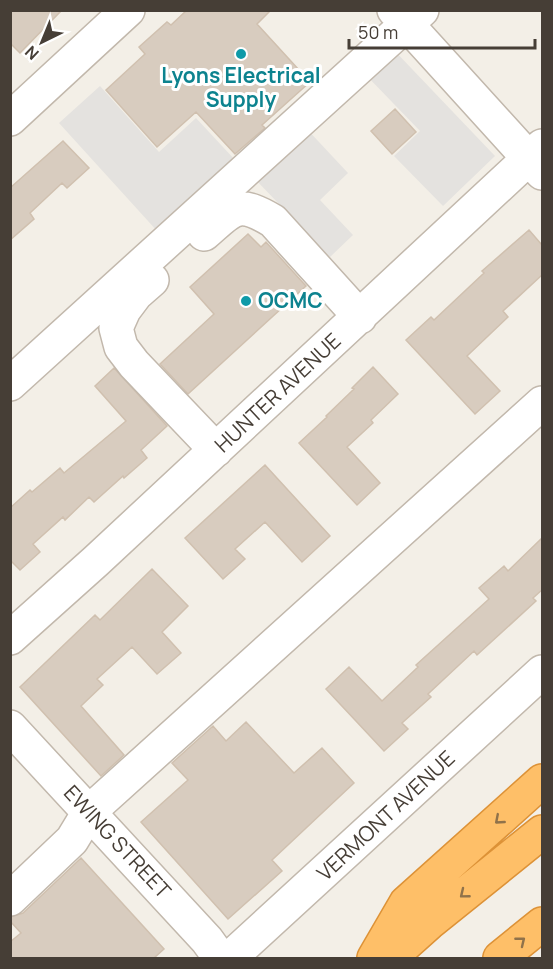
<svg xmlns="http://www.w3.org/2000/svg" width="553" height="969" viewBox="0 0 553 969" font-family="Manrope,sans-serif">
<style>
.parking{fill:#e4e2df}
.building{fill:#d8ccbf;stroke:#d0c0af;stroke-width:1.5}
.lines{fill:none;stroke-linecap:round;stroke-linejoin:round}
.minor-casing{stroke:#c2b8ac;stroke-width:36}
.highway-casing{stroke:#dd9237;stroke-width:36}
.minor{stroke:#fff;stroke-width:33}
.highway{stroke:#febf68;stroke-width:33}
.oneway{stroke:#90724a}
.culture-dot{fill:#0f9aa8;stroke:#fff;stroke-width:2}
.labels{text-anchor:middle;stroke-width:6;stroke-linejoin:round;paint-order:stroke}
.culture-label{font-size:21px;font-weight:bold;fill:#0d838f;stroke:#fff}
.street-label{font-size:21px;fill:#463e36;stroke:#fff}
</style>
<rect width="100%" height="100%" fill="#f3efe7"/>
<!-- parking -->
<path class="parking" d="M391,47L495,156L443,206L394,156L420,131L364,73Z
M100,86L159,152L196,118L236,161L158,232L59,123Z
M304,126L348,173L320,200L353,235L330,257L252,176Z"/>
<!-- building -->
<path class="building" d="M10,10H62L20,53L10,43Z
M187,10H271L257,24L310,82L262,125L265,128L235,154L196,112L157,147L106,90L145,54L139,47L167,22L171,25Z
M395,109L416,132L392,154L371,131Z
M63,141L89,168L67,188L62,183L30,213L34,219L10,240V188Z
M529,230L542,245V275L503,311L508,317L467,356L500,391L475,414L406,340L431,317L434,320L484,273L482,271Z
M248,234L261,247L266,242L306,286L188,394L160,364L214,314L190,287Z
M373,367L398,394L371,420L373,423L347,447L380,483L357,505L299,443L327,417L326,416L354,389L352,388Z
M114,368L167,426L141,450L147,458L124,478L123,476L94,502L89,497L65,520L63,517L33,544L40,552L20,570L10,560V508L30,490L32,492L60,468L64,473L126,421L95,386Z
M265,465L330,536L302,562L265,522L235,549L245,559L223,579L185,538Z
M543,537V589L533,598L536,601L477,655L474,651L428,694L431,697L402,723L408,729L384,751L326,689L349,667L382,701L418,667L416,665L489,599L479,588L504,566L508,571Z
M152,569L188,606L162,632L181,653L157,674L132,647L97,679L103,685L81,706L124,755L101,776L20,687L95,615L100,620Z
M246,722L294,773L322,748L354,783L272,860L282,871L228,919L141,822L188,780L172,763L213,726L226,741Z
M81,858L164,949L154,958H10V942L21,933L10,921V917L23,913Z"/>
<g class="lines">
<!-- minor casing -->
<g class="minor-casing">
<path id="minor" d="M394,10L542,173
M10,119L128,10
M204,234C233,209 236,199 273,221L360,317
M152,280L136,294L124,310L116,328L121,347L134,364L216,450
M10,384L422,10
M10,638L96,561L542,146
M10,727L207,940L220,958
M10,899L72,840L89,812L542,403
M230,958L542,672"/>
</g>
<!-- highway casing -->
<g class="highway-casing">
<path id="highway" d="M374,958L406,903L542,781
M390,958L429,923L542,832
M500,958L542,924"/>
</g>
<!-- minor -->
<use href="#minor" class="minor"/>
<!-- highway -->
<use href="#highway" class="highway"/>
</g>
<!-- one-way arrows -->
<defs><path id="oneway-chevron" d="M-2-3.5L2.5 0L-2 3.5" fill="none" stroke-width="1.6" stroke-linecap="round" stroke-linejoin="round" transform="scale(1.5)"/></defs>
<g class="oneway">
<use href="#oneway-chevron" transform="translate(499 820) rotate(139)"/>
<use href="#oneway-chevron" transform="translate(464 894) rotate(141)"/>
<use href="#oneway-chevron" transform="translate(521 941) rotate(-39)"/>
</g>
<!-- markers -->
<g class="culture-dot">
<circle cx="241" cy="54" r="6"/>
<circle cx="246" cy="301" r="6"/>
</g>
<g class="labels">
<!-- culture labels -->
<g class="culture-label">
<text x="241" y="83">Lyons Electrical<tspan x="241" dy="24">Supply</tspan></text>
<text x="258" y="308" text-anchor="start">OCMC</text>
</g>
<!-- street labels -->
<g class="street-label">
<text transform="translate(278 393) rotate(-43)" y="7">HUNTER AVENUE</text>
<text transform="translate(386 816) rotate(-43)" y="7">VERMONT AVENUE</text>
<text transform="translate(117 842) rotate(47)" y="7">EWING STREET</text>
</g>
</g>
<!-- border -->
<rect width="553" height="969" fill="none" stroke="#463e36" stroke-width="24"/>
<!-- north arrow -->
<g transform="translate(42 42) rotate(223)" stroke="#ffffff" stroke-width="4.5" paint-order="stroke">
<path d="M0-4.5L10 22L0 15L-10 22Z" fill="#463e36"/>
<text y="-9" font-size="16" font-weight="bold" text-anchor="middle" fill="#463e36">N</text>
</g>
<!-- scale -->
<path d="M349 39v9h186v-9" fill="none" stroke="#463e36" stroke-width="3"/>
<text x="358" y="39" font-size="18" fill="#463e36" stroke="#ffffff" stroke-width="4.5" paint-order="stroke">50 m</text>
</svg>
